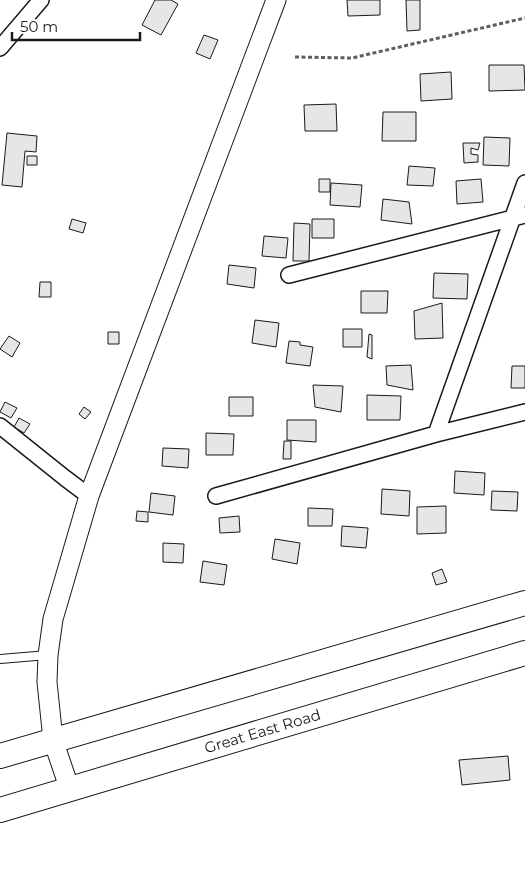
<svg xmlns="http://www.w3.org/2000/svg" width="525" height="875" viewBox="0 0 525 875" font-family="Montserrat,sans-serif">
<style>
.building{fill:#e6e6e6;stroke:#1a1a1a}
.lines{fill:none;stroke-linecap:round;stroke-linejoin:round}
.service-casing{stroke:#1a1a1a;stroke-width:10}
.minor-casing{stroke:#1a1a1a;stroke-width:18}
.tertiary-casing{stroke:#1a1a1a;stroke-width:21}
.primary-casing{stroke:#1a1a1a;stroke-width:26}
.path{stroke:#5f5f5f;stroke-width:3;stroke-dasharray:4 2.5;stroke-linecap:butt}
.service{stroke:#fff;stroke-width:8}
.minor{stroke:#fff;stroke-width:15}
.tertiary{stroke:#fff;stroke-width:19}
.primary{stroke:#fff;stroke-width:24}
.labels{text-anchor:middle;stroke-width:4;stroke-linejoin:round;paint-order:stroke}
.street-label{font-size:15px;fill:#1a1a1a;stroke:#fff}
</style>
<rect width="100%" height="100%" fill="#fff"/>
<!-- building -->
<path class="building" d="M155,0H171L178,4L161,35L142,25Z
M347,0H380V15L348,16Z
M406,0H420V30L407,31Z
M204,35L218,40L210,59L196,53Z
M489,65H524L525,90L489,91Z
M451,72L452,99L421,101L420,74Z
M336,104L337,131H305L304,105Z
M383,112H416V141H382Z
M7,133L37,136L36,152L25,151L22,187L2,185Z
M484,137L510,138L509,166L483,165Z
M463,143H480L478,150L471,148V154L478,155V162L464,163Z
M27,156H37V165H27Z
M409,166L435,168L433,186L407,185Z
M319,179H330V192H319Z
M481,179L483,202L457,204L456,181Z
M331,183L362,185L360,207L330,205Z
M383,199L409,202L412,224L381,220Z
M72,219L86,223L83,233L69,229Z
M312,219H334V238H312Z
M294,223L310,224L309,261H293Z
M264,236L288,238L286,258L262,256Z
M229,265L256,268L254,288L227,284Z
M434,273L468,274L467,299L433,298Z
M40,282H51V297H39Z
M361,291H388L387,313H361Z
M442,303L443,338L415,339L414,311Z
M255,320L279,323L276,347L252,343Z
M343,329H362V347H343Z
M108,332H119V344H108Z
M369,334L372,335V359L367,357Z
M9,336L20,343L12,357L0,349Z
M289,341L300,342V345L313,347L310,366L286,363Z
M411,365L413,390L387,385L386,366Z
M512,366H525V388H511Z
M313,385L343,386L341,412L315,407Z
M367,395L401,396L400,420H367Z
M229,397H253V416H229Z
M5,402L17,408L11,418L0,412Z
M84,407L91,412L85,419L79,414Z
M19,418L30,424L24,433L14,427Z
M287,420H316V442L287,440Z
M206,433L234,434L233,455H206Z
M284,441H291V459H283Z
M163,448L189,449L188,468L162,466Z
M455,471L485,473L484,495L454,493Z
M382,489L410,491L409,516L381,514Z
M492,491L518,492L517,511L491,510Z
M151,493L175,496L173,515L149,512Z
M446,506V533L417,534V507Z
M308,508L333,509L332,526H308Z
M137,511L148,512V522L136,521Z
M239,516L240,532L220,533L219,518Z
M342,526L368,528L366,548L341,546Z
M275,539L300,543L297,564L272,559Z
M163,543L184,544L183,563L163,562Z
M203,561L227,565L224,585L200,582Z
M442,569L447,582L436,585L432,573Z
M508,756L510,780L462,785L459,760Z"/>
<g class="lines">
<!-- service casing -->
<g class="service-casing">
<path id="service" d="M0,659L48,655"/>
</g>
<!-- minor casing -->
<g class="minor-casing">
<path id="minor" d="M0,48L41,0
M289,275L525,215
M0,426L65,478L89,496
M436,434L525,183
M216,496L436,434L525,412"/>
</g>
<!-- tertiary casing -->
<g class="tertiary-casing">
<path id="tertiary" d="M70,790L53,740L47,682L48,655L53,619L89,496L276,0"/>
</g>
<!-- primary casing -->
<g class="primary-casing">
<g id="primary">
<path d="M0,756L525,603"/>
<path id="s1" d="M0,810L525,653"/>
</g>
</g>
<!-- path -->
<path class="path" d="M295,57L352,58L525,18"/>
<!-- service -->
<use href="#service" class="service"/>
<!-- minor -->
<use href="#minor" class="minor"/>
<!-- tertiary -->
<use href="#tertiary" class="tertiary"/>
<!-- primary -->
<use href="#primary" class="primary"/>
</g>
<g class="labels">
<!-- street labels -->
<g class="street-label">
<text dy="5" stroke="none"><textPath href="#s1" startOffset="274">Great East Road</textPath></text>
</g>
</g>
<!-- scale -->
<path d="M12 32v8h128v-8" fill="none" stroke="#1a1a1a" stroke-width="2.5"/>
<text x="20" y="32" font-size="15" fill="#1a1a1a" stroke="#ffffff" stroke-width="4" paint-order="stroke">50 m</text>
</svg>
